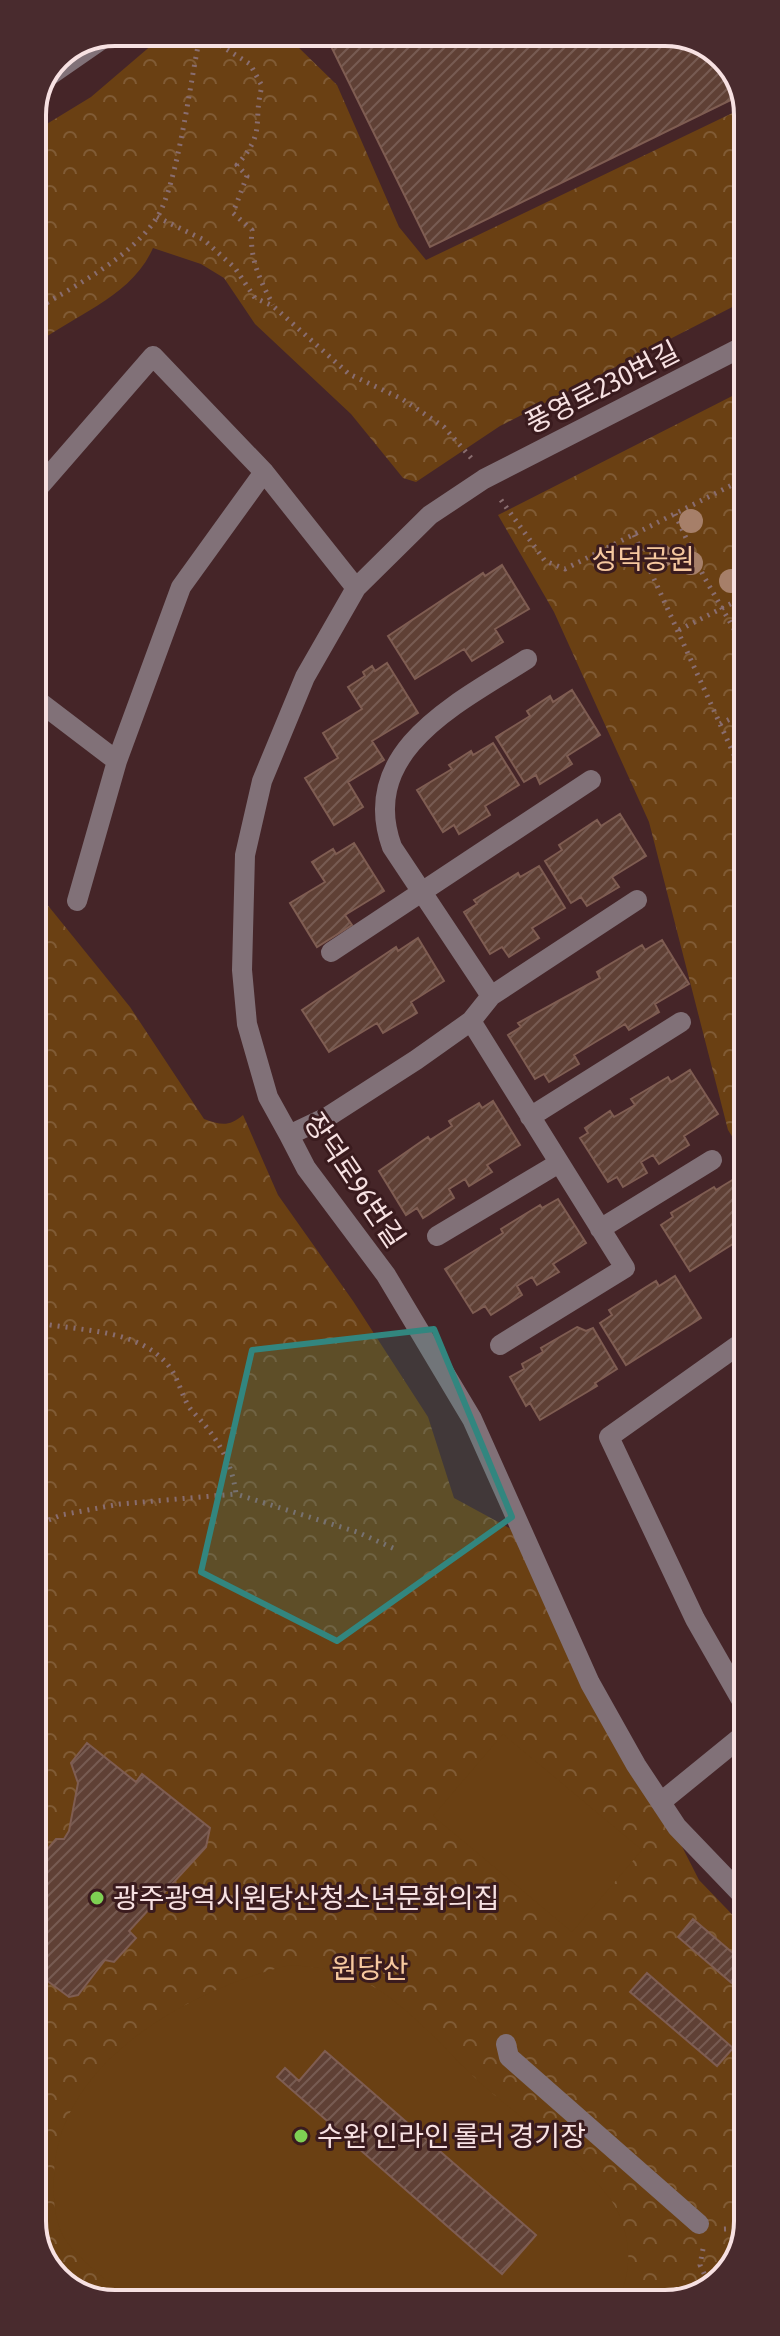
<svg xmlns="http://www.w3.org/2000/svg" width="780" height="2336" viewBox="0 0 780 2336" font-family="'Asap Condensed','Noto Sans KR',sans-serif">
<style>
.park{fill:url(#park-crowns)}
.garden{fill:#6a4013}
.building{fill:url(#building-hatch);stroke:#7f5d52;stroke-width:2}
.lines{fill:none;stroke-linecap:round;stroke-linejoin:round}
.path{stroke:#896d6f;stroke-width:5;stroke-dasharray:2 6;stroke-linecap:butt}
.minor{stroke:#817178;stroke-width:20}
.tree{fill:#a67f69}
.marked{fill:#32867f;fill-opacity:0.2;stroke:#32867f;stroke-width:6;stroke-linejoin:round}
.poi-dot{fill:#7ed053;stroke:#3a1b1e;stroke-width:3}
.labels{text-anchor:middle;stroke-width:6;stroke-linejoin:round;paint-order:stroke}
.street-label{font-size:28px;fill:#f7e1e2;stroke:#3a1b1e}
.park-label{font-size:28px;fill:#f6c89f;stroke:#3a1b1e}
.poi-label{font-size:28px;fill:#f7e1e2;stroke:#3a1b1e;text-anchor:start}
.rim{fill:none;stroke:#f7e1e2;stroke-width:4}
</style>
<defs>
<pattern id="park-crowns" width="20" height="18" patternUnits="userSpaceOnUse" patternTransform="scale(2)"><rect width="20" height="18" fill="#6a4013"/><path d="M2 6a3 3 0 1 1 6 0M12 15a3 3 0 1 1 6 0" fill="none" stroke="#805b35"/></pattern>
<pattern id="building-hatch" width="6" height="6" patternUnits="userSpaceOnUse" patternTransform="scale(2)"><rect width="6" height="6" fill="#5f4035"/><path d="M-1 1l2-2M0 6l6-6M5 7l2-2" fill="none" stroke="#775b52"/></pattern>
</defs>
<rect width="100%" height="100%" fill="#452528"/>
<!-- park -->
<path class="park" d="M167,32H270L296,45L337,85L399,227L426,260L745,107L746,300L500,426L416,482L403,478L351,414L255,324L224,278L201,264L153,248C131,298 73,315 32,347V133L91,97Z
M746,389L747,1160L728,1130L649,822L554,612L498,515Z
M33,887L130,1007L204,1119C221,1125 229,1127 243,1115L278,1195L353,1301L428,1417L454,1498L524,1536L699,1880L748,1931V2222L731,2272L686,2301L109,2304L61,2284L35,2242Z"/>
<!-- garden -->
<path class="garden" d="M503,1734L642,1850L572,1932L433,1816Z
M290,1965C315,1967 338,1969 361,1980C406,2001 449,2055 486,2088C517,2115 599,2175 616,2208C632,2240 632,2270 618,2302L134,2304C113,2284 84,2265 67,2242C54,2225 53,2197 54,2177C56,2062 190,1989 290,1965Z"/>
<!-- building -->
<path class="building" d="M324,32H671L719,52L745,93L430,247Z
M502,565L529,609L495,629L503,642L472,661L464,649L415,679L388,636L483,573L485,576Z
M387,663L418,713L372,741L384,760L348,782L363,807L334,825L305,778L338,758L323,733L362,709L348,687L365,676L363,672L372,666L375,671Z
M572,690L600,735L567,756L572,764L540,784L536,775L524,782L496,737L530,716L527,711L550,696L553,702Z
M493,743L519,785L485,806L490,815L459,834L454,825L443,832L417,790L452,769L449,765L471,751L473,755Z
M620,814L646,856L612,877L619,887L587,906L581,897L571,903L545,861L562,850L559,845L597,820L601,826Z
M354,843L384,891L345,915L352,925L317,947L290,903L325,882L312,862L333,849L336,854Z
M539,866L565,908L532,928L539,938L509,957L502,947L490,954L464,912L477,904L474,900L518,873L520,877Z
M418,938L444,981L411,1002L417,1013L383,1033L377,1023L329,1052L302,1010L396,947L398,951Z
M662,940L689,984L655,1004L659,1012L629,1030L625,1024L574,1055L579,1064L549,1082L544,1074L535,1079L508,1035L521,1027L518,1023L600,978L597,972L642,945L645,950Z
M690,1070L718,1114L684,1136L689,1145L659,1164L653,1155L641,1162L647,1173L623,1187L617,1177L608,1182L580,1138L588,1133L585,1128L610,1111L614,1117L635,1105L631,1099L668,1077L671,1082Z
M493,1101L520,1145L487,1165L492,1172L469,1186L465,1179L449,1189L454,1198L423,1218L417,1208L406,1215L379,1171L428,1137L430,1140L452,1126L449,1121L479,1103L482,1108Z
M734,1179L747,1200V1235L690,1271L661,1225L673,1217L671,1213L714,1187L716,1190Z
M558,1199L586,1243L553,1264L559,1272L537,1285L532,1277L517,1286L522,1295L491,1315L485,1306L473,1313L445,1269L503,1233L501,1229L540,1205L542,1208Z
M675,1276L701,1318L626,1365L600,1323L612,1315L609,1310L656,1281L659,1286Z
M577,1327L586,1331L593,1328L617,1369L595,1383L597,1386L540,1420L530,1403L526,1406L510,1377L524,1369L522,1364L543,1352L541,1348Z
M87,1743L136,1782L142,1774L210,1828L206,1847L129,1931L136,1938L114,1962L105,1960L78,1995L69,1997L34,1971V1865L56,1839H64L69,1831L78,1783L71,1763Z
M693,1919L748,1966V1997L678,1937Z
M647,1973L733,2048L717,2066L630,1992Z
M325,2051L536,2235L502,2274L277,2077L285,2068L299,2081Z
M748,2065V2092L734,2080Z"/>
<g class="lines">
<!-- path -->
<path class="path" d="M212,32L218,44L250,64L262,86C252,124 267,131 237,165L247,176L233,213L252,230C249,258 260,280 273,305
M157,217L204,240L235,268L255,298L273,306L349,374L402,399L444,427L472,459
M32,308L43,305C82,282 130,257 156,219C178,187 191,74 201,32
M501,500L545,561L565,569L746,478
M675,514L703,575L746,650
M634,535L746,781
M679,630L746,596
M720,724L746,711
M34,1322C79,1332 141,1327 171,1369C180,1382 183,1402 194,1413C216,1436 232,1461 236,1494L357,1532L395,1549
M34,1526L61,1515L120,1504L236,1494
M724,2229L746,2228
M703,2249L700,2265L710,2286"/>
<!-- minor -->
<path class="minor" d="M46,78L111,33
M746,345L484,479L430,515L356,588L305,677L262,781L245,855L242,970L247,1024L268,1097L289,1135L306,1168L386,1275L472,1419L590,1683L636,1765L677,1827L748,1901
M33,494L153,356L264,472L356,588
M33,697L117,761L181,587L264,472
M77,901L117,761
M331,952L591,780
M491,996L392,847C357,750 460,702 527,659
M471,1021L625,1268L500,1345
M530,1117L681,1022
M289,1135L329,1116L416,1060L471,1021L491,996L637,900
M600,1229L712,1160
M437,1236L559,1163
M747,1357L737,1346L609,1437L695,1619L747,1710
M661,1802L747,1732
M506,2044L509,2057L699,2224"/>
</g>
<!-- trees -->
<g class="tree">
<circle cx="691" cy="521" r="12"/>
<circle cx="661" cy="556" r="12"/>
<circle cx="691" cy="563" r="12"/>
<circle cx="731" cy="581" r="12"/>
</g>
<!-- marked area -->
<path class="marked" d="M434,1329L512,1517L337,1641L201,1572L252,1350Z"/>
<!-- markers -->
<g class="poi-dot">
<circle cx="97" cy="1898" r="8"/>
<circle cx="301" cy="2136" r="8"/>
</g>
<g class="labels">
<!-- street labels -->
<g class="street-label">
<text transform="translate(602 387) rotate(-27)" y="10">풍영로230번길</text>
<text transform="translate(355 1180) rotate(56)" y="10">장덕로96번길</text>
</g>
<!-- park labels -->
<g class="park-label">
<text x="643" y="569">성덕공원</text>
<text x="370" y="1978">원당산</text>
</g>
<!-- poi labels -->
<g class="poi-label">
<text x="113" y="1908">광주광역시원당산청소년문화의집</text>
<text x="317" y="2146">수완 인라인 롤러 경기장</text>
</g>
</g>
<!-- crop -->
<path d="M0 0H780V2336H0ZM115 46H665A69 69 0 0 1 734 115V2221A69 69 0 0 1 665 2290H115A69 69 0 0 1 46 2221V115A69 69 0 0 1 115 46Z" fill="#492b2e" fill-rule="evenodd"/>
<path class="rim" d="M115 46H665A69 69 0 0 1 734 115V2221A69 69 0 0 1 665 2290H115A69 69 0 0 1 46 2221V115A69 69 0 0 1 115 46Z"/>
</svg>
